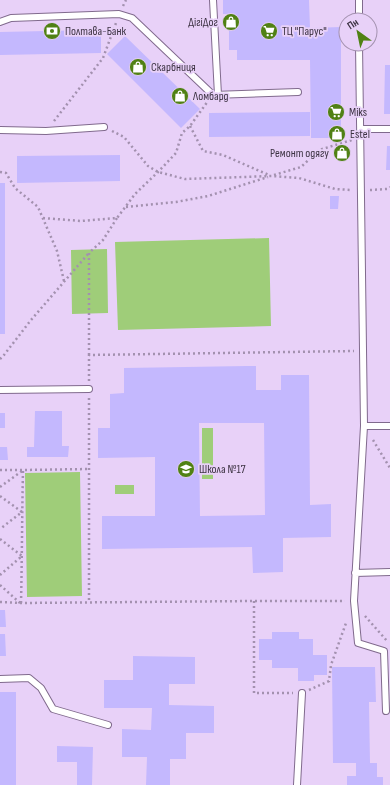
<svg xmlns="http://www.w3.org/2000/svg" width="390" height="785" viewBox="0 0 390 785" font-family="'Sofia Sans Condensed',sans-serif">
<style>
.green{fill:#9fcd79}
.building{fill:#c4b8fe;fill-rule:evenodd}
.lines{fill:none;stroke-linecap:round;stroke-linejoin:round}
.service-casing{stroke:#806a8d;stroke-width:8}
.path{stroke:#a391af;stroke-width:2.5;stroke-dasharray:2 3;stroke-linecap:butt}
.service{stroke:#fff;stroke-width:6}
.labels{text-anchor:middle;stroke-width:3.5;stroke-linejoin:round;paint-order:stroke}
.poi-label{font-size:12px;fill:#3d3343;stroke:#e8d1f8;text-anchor:start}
</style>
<rect width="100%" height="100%" fill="#e8d1f8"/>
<!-- green -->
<path class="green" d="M269,238L271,326L118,330L115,242Z
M107,249L108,313L72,314L71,250Z
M202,428H213V479H202Z
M80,472L82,596L27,597L25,473Z
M115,485H134V494H115Z"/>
<!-- building -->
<path class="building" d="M223,0H309L310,28L341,27V138H311L310,60H237V50H229V14H223Z
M93,30H101V53L0,55V32Z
M125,36L200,109L181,128L107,54Z
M385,65H390V114H384Z
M310,112V136L209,137V113Z
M387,146H390V170H386Z
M339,147H345V158H339Z
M120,155V181L17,183V156Z
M0,183H5V334H0Z
M330,196H339L338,209H330Z
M247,366H256V390H281V375H309L310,505L331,504V537L283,538V572L253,573L252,547L102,549V516H155V457L98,458V428H110V394L124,393V368ZM199,423H264L265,515L200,516Z
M35,411H62V446H69L68,457H27V447H34Z
M0,413H5V428H0Z
M0,447H7L8,460H0Z
M0,610H5L6,627H0Z
M272,632H299V639H313V655H327V675H314V681H298V668H272V660H259V639H272Z
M0,634H5L6,656H0Z
M133,656L195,657V684H169V705L214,706V733H186V759H170V785H146L147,757H122V729L151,730L152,708H104V680H133Z
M332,667H375L376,702H369L370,763H377V777H383V785H347V776H356V763H333Z
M0,692H16V785H0Z
M57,746L93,747L92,785H77V762H57Z"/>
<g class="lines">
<!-- service casing -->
<g class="service-casing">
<path id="service" d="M213,0L218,95
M359,0V20
M0,22L11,18L119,14L132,18L213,95L298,92
M359,44L364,426L354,601L358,643L384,651L386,711
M361,129H390
M0,130L46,131L104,127
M0,390L89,389
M364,426H390
M355,573L390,572
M0,679L29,678L41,688L53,709L108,725
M297,785L302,693"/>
</g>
<!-- path -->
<path class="path" d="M123,6L126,0
M54,121L103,58L116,23
M190,126L203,151L223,155L269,175
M112,131L124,137L148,166L158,172L185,179L272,176L299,178L335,189L351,190
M0,172L6,173L15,188L38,207L57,251L64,281
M274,175L301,167L319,150L352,140
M370,190L387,189L390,187
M126,207L176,202L208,196L268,177
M43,218L81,221L117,218L135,194L158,172L176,153L182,133L190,126L208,101
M89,355V253L103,240L117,218
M0,359L4,355L31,320L88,254
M89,381V355L354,351
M89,398V603
M373,440L390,468
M0,470H23L89,469
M0,487L22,471
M0,496L22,512L0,529
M0,539L22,556L0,575
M0,585L20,603
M254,601V693H293
M0,602L21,603L254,601H345
M21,603C22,559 22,515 23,470
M365,616L388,642
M309,690L329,681L331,665L346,623"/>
<!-- service -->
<use href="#service" class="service"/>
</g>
<!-- icons -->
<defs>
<g id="shop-disc" transform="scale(0.9)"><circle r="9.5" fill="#508114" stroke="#e8d1f8"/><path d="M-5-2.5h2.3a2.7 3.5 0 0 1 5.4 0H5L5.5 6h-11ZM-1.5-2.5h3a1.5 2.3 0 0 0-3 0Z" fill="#fff"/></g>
<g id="bank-disc" transform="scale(0.9)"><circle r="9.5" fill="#508114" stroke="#e8d1f8"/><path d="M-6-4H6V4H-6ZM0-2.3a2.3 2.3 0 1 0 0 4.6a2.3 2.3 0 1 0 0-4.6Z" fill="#fff"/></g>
<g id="supermarket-disc" transform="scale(0.9)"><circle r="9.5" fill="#508114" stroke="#e8d1f8"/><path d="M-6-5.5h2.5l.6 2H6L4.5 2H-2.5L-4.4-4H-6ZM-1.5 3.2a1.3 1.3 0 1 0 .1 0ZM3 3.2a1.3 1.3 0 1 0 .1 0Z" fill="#fff"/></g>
<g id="school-disc" transform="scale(0.9)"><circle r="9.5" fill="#508114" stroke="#e8d1f8"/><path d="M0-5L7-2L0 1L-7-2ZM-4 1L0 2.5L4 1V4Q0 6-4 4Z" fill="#fff"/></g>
</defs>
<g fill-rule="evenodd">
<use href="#shop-disc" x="231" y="22"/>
<use href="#bank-disc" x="52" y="31"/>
<use href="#supermarket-disc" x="269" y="31"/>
<use href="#shop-disc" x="138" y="67"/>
<use href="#shop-disc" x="180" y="96"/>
<use href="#supermarket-disc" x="336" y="112"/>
<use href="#shop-disc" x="337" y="134"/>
<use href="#shop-disc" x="342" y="153"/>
<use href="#school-disc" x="186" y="469"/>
</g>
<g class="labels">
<!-- poi labels -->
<g class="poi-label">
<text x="218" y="26" text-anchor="end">ДігіДог</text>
<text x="65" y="35">Полтава-Банк</text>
<text x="282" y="35">ТЦ "Парус"</text>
<text x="151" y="71">Скарбниця</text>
<text x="193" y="100">Ломбард</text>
<text x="349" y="116">Miks</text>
<text x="350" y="138">Estel</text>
<text x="329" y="157" text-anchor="end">Ремонт одягу</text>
<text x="199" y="473">Школа №17</text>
</g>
</g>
<!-- north arrow -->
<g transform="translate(358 32) rotate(327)"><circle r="19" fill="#e8d1f8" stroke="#a492b0"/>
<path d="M0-3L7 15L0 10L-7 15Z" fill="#508114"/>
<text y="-6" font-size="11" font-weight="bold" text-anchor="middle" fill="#3d3343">Пн</text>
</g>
</svg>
